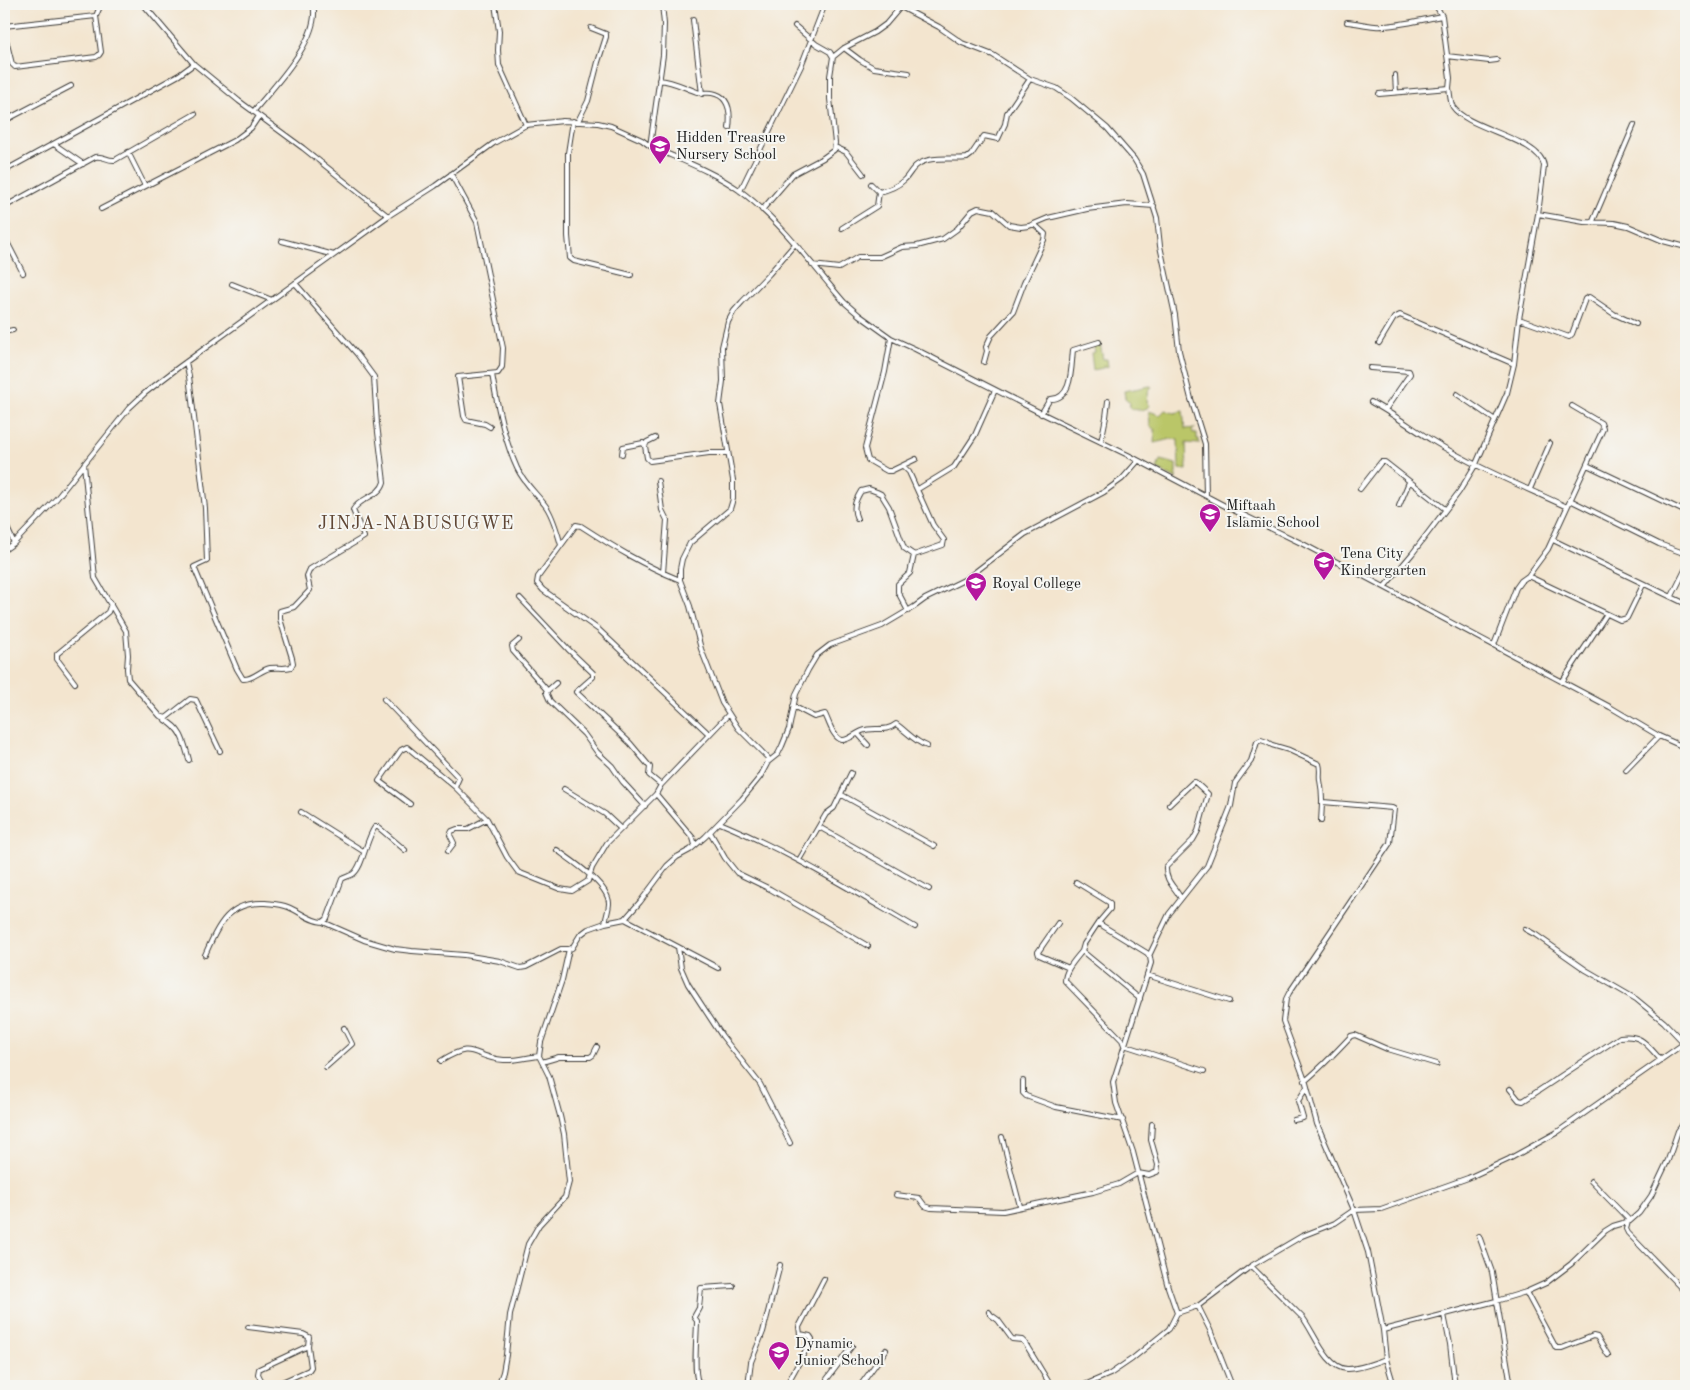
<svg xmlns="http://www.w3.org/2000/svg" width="1690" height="1390" viewBox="0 0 1690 1390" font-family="'Old Standard TT',serif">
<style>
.green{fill:#bac668;stroke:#6b7142}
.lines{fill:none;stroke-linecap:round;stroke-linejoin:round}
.minor-casing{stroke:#3c3a37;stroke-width:6}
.minor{stroke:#fff;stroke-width:4}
.labels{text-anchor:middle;stroke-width:4;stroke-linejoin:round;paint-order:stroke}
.poi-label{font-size:15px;fill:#1c1c1c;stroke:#f6f6f2;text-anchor:start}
.quarter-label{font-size:18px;letter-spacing:1px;fill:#604735;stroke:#f6f6f2}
</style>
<rect width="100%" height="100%" fill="#f6f6f2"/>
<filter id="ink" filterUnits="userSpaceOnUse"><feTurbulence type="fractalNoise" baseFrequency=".02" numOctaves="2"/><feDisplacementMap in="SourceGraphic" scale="10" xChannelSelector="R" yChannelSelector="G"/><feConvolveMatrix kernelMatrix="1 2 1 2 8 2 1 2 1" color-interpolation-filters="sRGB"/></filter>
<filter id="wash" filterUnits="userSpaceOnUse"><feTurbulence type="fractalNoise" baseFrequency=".0096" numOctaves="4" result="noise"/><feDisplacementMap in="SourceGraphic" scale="20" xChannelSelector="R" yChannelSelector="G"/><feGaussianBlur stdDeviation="1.12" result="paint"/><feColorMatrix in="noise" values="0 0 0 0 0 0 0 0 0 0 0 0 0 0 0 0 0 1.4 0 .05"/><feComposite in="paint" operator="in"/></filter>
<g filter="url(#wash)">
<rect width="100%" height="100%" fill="#f3e5cf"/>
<!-- green -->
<path class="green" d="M1100,344L1103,359H1107L1108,367L1106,368L1104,365L1103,368L1093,370L1091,353L1095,352L1093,345Z
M1150,386L1152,387L1149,390L1147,401L1150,406C1144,411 1135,411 1129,407L1130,403L1125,398L1124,391Z
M1165,410L1174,413L1183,411L1185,429L1196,428L1192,430L1193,433H1197V439H1199V444L1186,443L1187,470L1179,469L1178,440L1171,439L1154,443L1155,430L1150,426L1149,411L1160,415Z
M1160,460L1176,464V479L1157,469Z"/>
</g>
<g filter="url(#ink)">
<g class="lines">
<!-- minor casing -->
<g class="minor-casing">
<path id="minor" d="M143,4L194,64L239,101L303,148L388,216
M495,4L499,31L498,50L499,65L526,125
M1435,4L1442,16L1450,78L1449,88
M901,7L939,27L962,43L993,55L1030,79L1056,88L1071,98L1107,128L1134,159L1143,174L1157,218L1160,246L1175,315L1179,351L1191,399L1205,444L1206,496
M693,20L702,94
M1347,22C1357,23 1365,25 1375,26C1392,28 1424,19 1442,16
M4,26L96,16
M795,26L816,44L830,52L833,57
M4,32L12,64L15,67L96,57L99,55L101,52L96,16L101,4
M844,48L860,60L874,68L909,73
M1447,56L1489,61L1497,60
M1395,75L1396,92
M659,80C673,81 683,87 697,92C702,94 707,92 712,93C730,96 731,113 729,128
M1379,94L1449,88C1450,93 1450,102 1453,107C1467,129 1541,139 1544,166L1538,214L1519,319L1514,364L1507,393L1476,464L1459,492L1412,554L1385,586
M253,112C273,87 322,38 313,4
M4,121L71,86
M573,121L568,153V236L570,258L574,261L631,275
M578,121L588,101L598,62L606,37V34L591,28
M54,144L83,164
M650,146L663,55L664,24L662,4
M835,147L846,152L863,174
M128,152L145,186
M4,171L179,75L194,64
M451,174L477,222L503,348L502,367L498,373L458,377L464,416L466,420L485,424L490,427
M740,191L801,66L825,4
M879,192C888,190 897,187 904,180C909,176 911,169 917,165C931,155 951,160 967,158L971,155L984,136L998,139L1005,124L1007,113L1030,79
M4,207L95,157C103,155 107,161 115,160L195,114
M101,209L235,140L251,128L259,116
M762,210L793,174L823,158L834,150L835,143L830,99V76L833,57L844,48L875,32L886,24L903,4
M1538,214L1584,222L1614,223L1628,226L1663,241L1686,247
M1593,221L1634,125
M842,228L877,206L879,192L871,184
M4,236L23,273
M282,241L334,255
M812,265L839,268L858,257H880L902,247L917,246L943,239L957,229L972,211L978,208L993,211L1009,225L1021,227L1029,226L1048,218L1087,209L1127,204L1154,206
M232,284L272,300
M1519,319L1569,337L1572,334L1585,299L1589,297L1614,314L1636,324
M4,332L13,330
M891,338L885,372L865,448L868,460L887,471H891L916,459
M1379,343L1394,318L1400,315L1514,364
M186,362L189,376L205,508L207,561L194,567L237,669L243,679C253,680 260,670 270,668C278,667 284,669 291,667L293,663L292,658L280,619V611L294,607L310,590L307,576L310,569L364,537L353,510C360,497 380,497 384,482L377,424L374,377L357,354L295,283
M984,362L987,351L986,347L991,336L1013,312L1024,283L1044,240L1045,234L1034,224
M1370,368L1409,371L1410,374L1385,410
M492,374C497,405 504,440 517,468C524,483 535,492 545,505C553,515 557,532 561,545
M1457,394L1495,420
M1371,402C1393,414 1412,428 1433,441C1475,467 1522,486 1567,507
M1041,414L1050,399C1073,400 1071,366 1073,350L1099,342
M655,438L647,442L645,446L647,458L650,461L709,453H728
M1101,442L1106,417L1108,401
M622,454L623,447L643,443L645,446
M84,464L95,578L126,631L128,655L127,669L128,679L160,716L166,718L190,699L196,700L220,751
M1587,465L1686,512
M903,466L909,472L933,525L944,540L943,545L914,555L910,573L898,584V592L908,611
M658,481L662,510L667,520L663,573
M918,489L954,467L975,435L995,390
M1360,489L1381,462H1385L1445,509
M1530,489L1550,443
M1570,500L1659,544L1686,554
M1399,506L1409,482
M857,519C852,508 855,501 861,491L869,489L877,492L881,494L889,507L904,548L914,555
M4,521L14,543
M1553,540L1686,604
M4,550L14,543L57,498L129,408L145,393L179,367L388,216L435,186L494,143L526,125L563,121L598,123L611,126L642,140L650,146C680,160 712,171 739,190C780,220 811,264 844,302L859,315L891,338L915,349L1037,411L1128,455L1227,507L1303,544L1610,707L1659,736L1686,748
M1528,576L1620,620L1627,618L1643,585
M680,580C643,565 615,548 581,526L576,525L538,577L537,583L543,590L599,630L709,734
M1672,596L1686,568
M520,598L568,649L593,673V677L576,692L630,743L650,767L649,775L661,785
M519,640L512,646L513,651L547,690
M1494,645L1516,588L1521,581L1528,576L1548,549L1603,429L1601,423L1572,406
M1562,682L1606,615
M75,683L57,659V654L108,612L111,604
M556,683L546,692L550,701L584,734L597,752L612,766L623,782L645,806
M384,699L459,778L455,787L487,819L507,857L518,872L560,889L572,891L588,881L592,868L607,843L656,794L661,785L728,715
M793,706L814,717L825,714C829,722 833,738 842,740C847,741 857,733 862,731C874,726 885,733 896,724C906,731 915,742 927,746
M165,718V720C182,729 184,742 189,760
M858,734L868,745
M768,762V758L738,728L722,703L701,649L690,606L680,580V569L682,559L690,543L730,509L733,499V480L720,404L723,381L722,347L728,322L734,311L742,302L769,274L795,244
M1626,770L1659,736
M564,789L605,814L621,829
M656,794L693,838L695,845
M842,795L934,846
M1323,802L1392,808L1394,809L1390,843L1289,993L1286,999L1283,1021L1306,1083L1317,1124L1354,1210L1368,1252L1383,1330L1496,1301L1526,1292L1546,1283L1571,1264L1605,1231L1613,1226L1630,1221L1639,1213L1651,1196L1668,1160L1678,1131L1686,1120
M410,804L379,781L401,750L407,747L455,787
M1169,805L1193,782H1195L1208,794L1198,831L1193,840L1166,867C1165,881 1175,887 1180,897
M301,812L363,851
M720,823C788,851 851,890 915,927
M819,827L929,889
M710,832L725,858L737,873L770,889L868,946
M557,850C572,861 608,884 609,903C609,909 606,917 605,923
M448,851L454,843L450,835L452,831L457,829H468L487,819
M799,860L826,814L834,808L851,773
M1076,882L1110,903V909L1098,923L1084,944L1082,951L1140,999
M625,919L718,968
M323,922L327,919L342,879C345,877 350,876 353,874C363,867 366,839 375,827H378L405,850
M1058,923L1038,952L1039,955L1069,968
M1098,923L1147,953L1150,957L1151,963L1113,1082L1116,1103L1133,1152L1168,1287L1177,1313
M1525,929L1536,935L1586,970L1636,999L1664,1022L1684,1043
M678,947L681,968L688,984L722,1036L760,1084L790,1143
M1082,951C1075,960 1065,970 1065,981L1122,1040L1124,1045L1204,1071
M205,955C218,926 228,901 265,903C273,904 280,904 288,907C299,911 311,922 323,922L364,940L395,949L412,951L464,955L500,961L520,968L526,967L561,949H569
M1149,956L1169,914L1207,866L1231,806L1235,783L1251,761L1257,742L1261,740L1267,742L1272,745L1289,750L1319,764C1321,770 1319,775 1320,780C1323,795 1322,806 1321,821
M1147,975L1229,1001
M441,1061C476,1039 471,1058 504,1060C516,1061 528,1057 539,1056
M542,1062L559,1057H590L593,1055L597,1047
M326,1067L352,1044L344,1028
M1023,1081V1093L1026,1096L1056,1107L1123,1120
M1305,1081C1322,1067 1336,1052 1351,1036L1355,1035L1387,1049L1437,1064
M1510,1089L1519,1100L1523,1101L1620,1037C1642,1034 1647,1045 1661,1060
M1294,1120L1303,1118L1298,1101L1307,1087
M1682,1125L1686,1136
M1002,1137L1020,1206
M1591,1181L1630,1221
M896,1195L919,1198L925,1206L931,1208L1003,1211L1093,1192L1119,1184L1138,1173L1149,1175L1157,1172L1158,1165L1151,1140L1152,1124
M1628,1222L1626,1229L1628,1233L1686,1293
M1479,1236L1492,1272L1511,1386
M1251,1266L1303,1318C1314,1332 1327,1370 1348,1369C1360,1369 1374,1363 1386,1359
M1526,1292L1556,1348H1562L1593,1336L1597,1337L1608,1355
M1198,1306L1210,1330L1232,1386
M989,1312L991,1315L998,1320L1012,1339L1022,1340L1025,1343L1051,1386
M1444,1315L1450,1344L1455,1386
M248,1327L303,1334L309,1337L308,1346L311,1367L309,1370L273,1386
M1383,1330L1386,1359L1394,1386
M264,1386L258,1374L259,1369L308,1346
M498,1386L503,1372L506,1355L510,1315L528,1244L539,1225L565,1197L569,1182L564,1134L560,1116L549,1076L539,1056L541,1042L562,980L569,949L572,948L580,935L588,929L605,923L625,919L640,902L667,866L677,857L690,850L705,837L742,799L760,777L768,762L778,754L782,746L789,729L796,694L808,670L817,655L830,645L882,626L914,607L925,599L966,579L1025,534L1104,492L1122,479L1138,461
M713,1386C708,1385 702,1385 698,1381C693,1373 697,1332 697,1321L694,1317L699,1308L701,1288L733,1286
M748,1386L751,1362L763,1332L780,1265
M786,1386L812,1339L810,1336L800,1334L799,1327L824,1279
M828,1386L827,1379L852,1346
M860,1386L886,1350
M1082,1386L1110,1374L1132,1359L1169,1329L1177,1313L1198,1306L1251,1266L1302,1236L1335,1223L1354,1210L1381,1209L1468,1178L1509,1159L1556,1133L1686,1042"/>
</g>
<!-- minor -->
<use href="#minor" class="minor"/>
</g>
</g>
<!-- icons -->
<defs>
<g id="school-pin" transform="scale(1.125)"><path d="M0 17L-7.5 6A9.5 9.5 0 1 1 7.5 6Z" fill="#b5179e" stroke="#f6f6f2"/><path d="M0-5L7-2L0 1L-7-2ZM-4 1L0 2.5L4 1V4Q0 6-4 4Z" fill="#fff"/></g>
</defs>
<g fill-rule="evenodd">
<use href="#school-pin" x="660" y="146"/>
<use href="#school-pin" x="1210" y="514"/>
<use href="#school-pin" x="1324" y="562"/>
<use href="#school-pin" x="976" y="583"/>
<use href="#school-pin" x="779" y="1352"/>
</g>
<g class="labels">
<!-- poi labels -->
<g class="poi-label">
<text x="676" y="142">Hidden Treasure<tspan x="676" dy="17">Nursery School</tspan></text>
<text x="1226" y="510">Miftaah<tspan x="1226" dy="17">Islamic School</tspan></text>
<text x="1340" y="558">Tena City<tspan x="1340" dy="17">Kindergarten</tspan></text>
<text x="992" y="588">Royal College</text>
<text x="795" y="1348">Dynamic<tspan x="795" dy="17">Junior School</tspan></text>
</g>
<!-- quarter labels -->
<g class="quarter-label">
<text x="416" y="529">JINJA-NABUSUGWE</text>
</g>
</g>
<!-- margin -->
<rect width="1690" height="1390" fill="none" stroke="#f6f6f2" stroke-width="20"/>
</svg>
